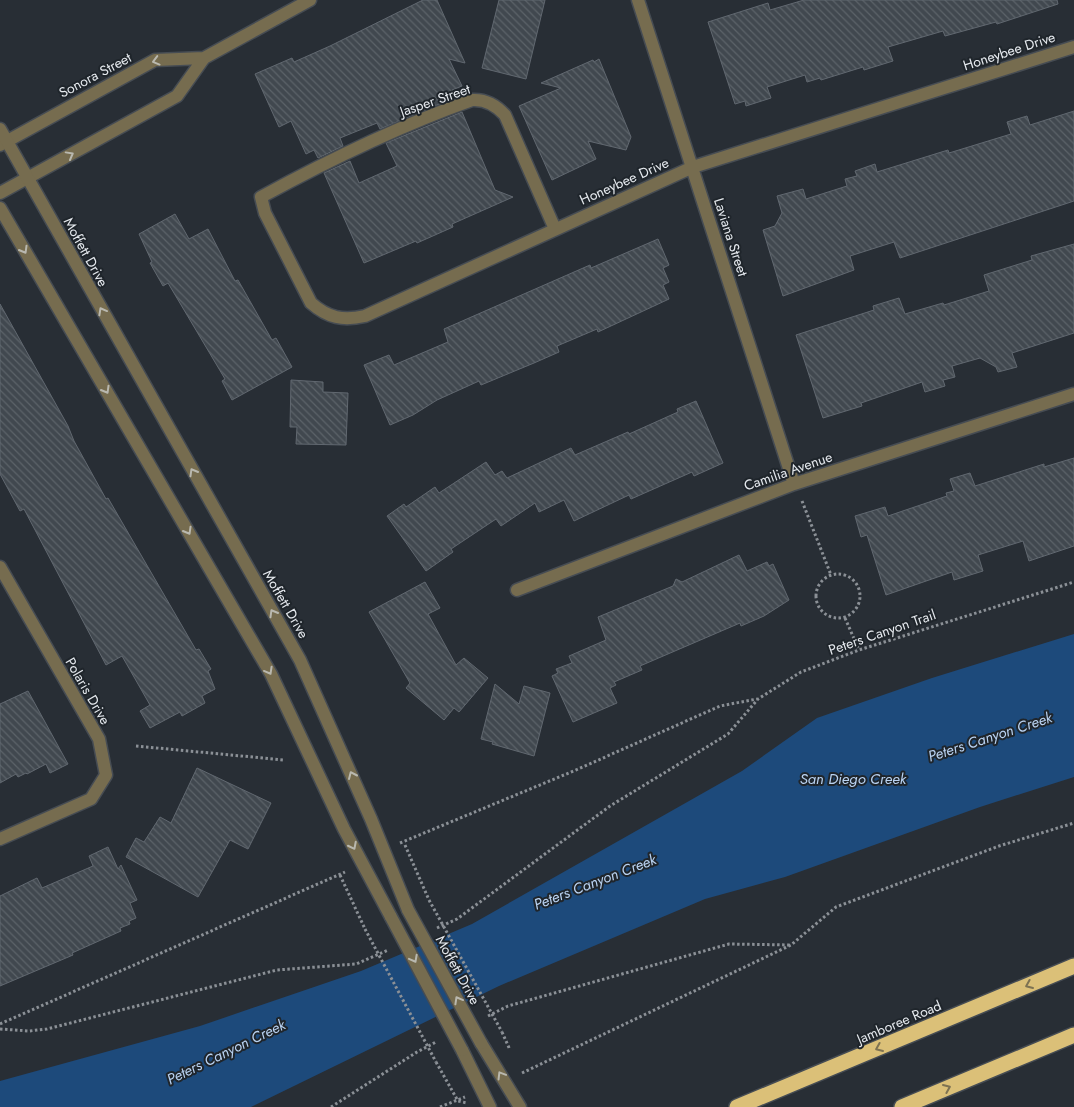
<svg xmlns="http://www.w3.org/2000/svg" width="1074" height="1107" viewBox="0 0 1074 1107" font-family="Jost,sans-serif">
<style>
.water{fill:#1d4a7b}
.building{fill:url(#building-back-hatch);stroke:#616870}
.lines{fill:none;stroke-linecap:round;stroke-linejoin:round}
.minor-casing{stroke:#464c53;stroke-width:15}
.tertiary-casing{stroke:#464c53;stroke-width:15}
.motorway-casing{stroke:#464c53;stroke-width:18}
.path{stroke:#8b9096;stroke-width:3;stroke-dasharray:2.5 2.5;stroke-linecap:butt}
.minor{stroke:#766c4f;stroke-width:12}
.tertiary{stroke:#766c4f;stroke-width:12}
.motorway{stroke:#dbc078;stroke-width:15}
.tertiary-bridge-casing{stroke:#464c53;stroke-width:15;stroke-linecap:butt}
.path-bridge{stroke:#8b9096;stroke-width:3;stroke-dasharray:2.5 2.5;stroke-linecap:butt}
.tertiary-bridge{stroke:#766c4f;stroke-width:12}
.oneway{stroke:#b9b8af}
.oneway2{stroke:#7d7252}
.labels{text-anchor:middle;stroke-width:4;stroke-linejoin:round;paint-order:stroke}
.street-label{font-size:14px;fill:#e6eaef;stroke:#1f252b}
.water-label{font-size:15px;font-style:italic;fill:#b9d2f1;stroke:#1f252b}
</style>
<defs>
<pattern id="building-back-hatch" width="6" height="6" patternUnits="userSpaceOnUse" patternTransform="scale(1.25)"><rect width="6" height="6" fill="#41484f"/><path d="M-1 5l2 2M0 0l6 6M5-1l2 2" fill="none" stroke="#5c6369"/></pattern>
</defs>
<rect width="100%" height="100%" fill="#282e35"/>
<!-- water -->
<path class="water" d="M1074,634V777L980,807L785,877L705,899L499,986L251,1107H0V1081L200,1026L361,971L472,924L742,771L817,718L932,678Z"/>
<!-- building -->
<path class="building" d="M423,0H437L465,63L449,59L462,86L452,90L456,97L380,129L377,123L340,138L343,146L318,158L314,150L306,154L291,121L279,127L255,74L292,58L294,62L330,46Z
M499,0H545L526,79L482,68Z
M804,0H1057L1058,4L997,24L996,22L945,36L943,31L888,47L893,61L864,70L863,67L821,80L820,78L807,82L805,75L767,87L771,98L746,106L745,101L735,104L708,22L768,3L770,10Z
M599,59L631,137L626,150L588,141L596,159L552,180L519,106L561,88L541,83L593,60L594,62Z
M1074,111V201L900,258L894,242L850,256L854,270L783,296L763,230L775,226L782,213L777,196L803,189L806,199L847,186L845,179L857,176L855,171L875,164L877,172L948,150L949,153L1011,134L1007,122L1027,116L1030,125Z
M462,112L495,190L513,197L452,224L453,227L417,243L416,241L364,263L324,173L350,161L359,183L397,166L386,143Z
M175,214L189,239L208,229L235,281L238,280L272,340L276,338L292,367L232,400L222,381L225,379L168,283L163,286L150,263L152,262L139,234Z
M658,239L669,265L663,268L669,282L663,285L669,299L598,332L597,329L557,346L559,352L534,363L481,385L479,381L437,400L413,415L390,425L364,365L389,355L394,365L448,342L444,329L590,265L591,268Z
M1074,244V333L1012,353L1017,367L998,372L996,367L980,358L952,366L955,377L943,380L945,386L925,392L922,382L861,403L862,406L823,418L796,335L874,310L873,306L899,298L905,314L943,303L944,305L989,291L984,275L1032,260L1031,256Z
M0,304L68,426L74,441L106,499L108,498L196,650L199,649L211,669L208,671L215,689L202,696L205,703L182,716L180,712L150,728L140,711L150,705L122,656L106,665L24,509L20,511L0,474Z
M291,380L323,382V392L348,393L346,445L296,444L297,427H290Z
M696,401L723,463L694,476L692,472L631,499L629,495L574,521L564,500L539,512L535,503L501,526L496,519L451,549L453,552L426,571L387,516L404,504L406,507L435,487L439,493L486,462L495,475L502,471L507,478L571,448L575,455L628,432L629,434L678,412L677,409Z
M1074,458V546L1029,561L1023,541L978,555L983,571L954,580L952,572L886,595L867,535L861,537L855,516L885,507L888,516L947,496L946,493L954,491L950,479L970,473L975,486L1044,464V467Z
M739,555L747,571L767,562L769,566L773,564L789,600L764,616L741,626L740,623L640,666L642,670L614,682L616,685L610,688L617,703L573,722L552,676L558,673L556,669L572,663L569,656L606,640L598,617L673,586L676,579L682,582Z
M425,582L440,608L428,614L456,665L464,658L488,678L459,712L454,708L444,720L406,688L410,683L369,612Z
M495,684L519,704L524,686L550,693L534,756L492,744L493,742L481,739Z
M28,691L68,764L50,773L46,764L27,774L26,773L18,777L16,774L0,783V704Z
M197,768L271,803L248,849L230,840L198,897L126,857L136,838L144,842L160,817L171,823Z
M108,847L118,869L121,865L137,900L130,903L136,918L129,921L130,924L120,928L121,931L72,953L73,955L0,986V896L37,878L42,888L93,866L89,856Z"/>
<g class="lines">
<!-- minor casing -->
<g class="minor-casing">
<path id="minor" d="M638,0L794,484
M0,145L155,60L204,58
M0,193L177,96L204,58L310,0
M555,229L505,115C496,105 486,99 472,100C399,126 329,160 261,197L265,213L311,303C328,318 343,321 365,316L693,167L1074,47
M0,567L99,739L106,775L91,799L0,839
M517,590L794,484L1074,394"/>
</g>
<!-- tertiary casing -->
<g class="tertiary-casing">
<path id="tertiary" d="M0,129L300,660L371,819L408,910
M0,208L271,674L344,829L391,917
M481,1043L520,1107
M462,1050L490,1107"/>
</g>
<!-- motorway casing -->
<g class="motorway-casing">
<path id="motorway" d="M737,1107L1074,966
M902,1107L1074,1035"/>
</g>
<!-- path -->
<path class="path" d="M802,501L831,575
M816 596a22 22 0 1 1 44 0a22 22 0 1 1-44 0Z
M845,618L859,650
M136,746L284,760
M400,843L576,770L720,706L757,699
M405,845L429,900
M340,875L365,929
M437,928L457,919L610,806L728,734L758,699L801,672L859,650L1074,582
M488,1016L508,1006L729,944L791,945
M0,1024L345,872
M0,1029L29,1031L47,1029L277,970L356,964L388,950
M502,1032L510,1050
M436,1062L458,1101L467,1103
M522,1073L791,945L836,907L999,846L1074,823
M331,1107L417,1052L436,1042
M440,1107L465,1097"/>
<!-- minor -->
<use href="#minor" class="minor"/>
<!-- tertiary -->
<use href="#tertiary" class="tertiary"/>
<!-- motorway -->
<use href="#motorway" class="motorway"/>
<!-- tertiary-bridge casing -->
<g class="tertiary-bridge-casing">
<path id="tertiary-bridge" d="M408,910L481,1043
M391,917L462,1050"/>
</g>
<!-- path-bridge -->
<path class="path-bridge" d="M429,900L502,1032
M365,929L436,1062"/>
<!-- tertiary-bridge -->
<use href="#tertiary-bridge" class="tertiary-bridge"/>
</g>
<!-- one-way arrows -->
<defs><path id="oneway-chevron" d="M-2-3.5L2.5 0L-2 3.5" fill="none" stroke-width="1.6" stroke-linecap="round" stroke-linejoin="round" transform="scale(1.25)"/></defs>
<g class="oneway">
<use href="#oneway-chevron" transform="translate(156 61) rotate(165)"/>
<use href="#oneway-chevron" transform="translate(70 155) rotate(-29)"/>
<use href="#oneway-chevron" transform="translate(24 250) rotate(60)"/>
<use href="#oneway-chevron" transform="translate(102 311) rotate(-119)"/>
<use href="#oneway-chevron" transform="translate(106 390) rotate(60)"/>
<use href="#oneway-chevron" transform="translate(193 472) rotate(-120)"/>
<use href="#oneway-chevron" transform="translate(188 531) rotate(60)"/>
<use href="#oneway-chevron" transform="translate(273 613) rotate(-120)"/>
<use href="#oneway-chevron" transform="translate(269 671) rotate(61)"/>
<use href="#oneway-chevron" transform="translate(352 775) rotate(-114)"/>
<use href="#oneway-chevron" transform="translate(353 846) rotate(63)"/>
<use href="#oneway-chevron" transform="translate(414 959) rotate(62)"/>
<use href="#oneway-chevron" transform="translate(458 1000) rotate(-119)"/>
<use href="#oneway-chevron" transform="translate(501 1075) rotate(-121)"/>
</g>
<g class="oneway2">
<use href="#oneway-chevron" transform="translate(1029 985) rotate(157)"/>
<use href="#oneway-chevron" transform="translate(879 1048) rotate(157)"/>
<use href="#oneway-chevron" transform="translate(947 1088) rotate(-23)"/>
</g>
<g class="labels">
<!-- street labels -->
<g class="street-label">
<text transform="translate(1009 51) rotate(-18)" y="5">Honeybee Drive</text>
<text transform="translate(95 75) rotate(-28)" y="5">Sonora Street</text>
<text transform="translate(435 100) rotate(-19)" y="5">Jasper Street</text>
<text transform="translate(624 181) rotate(-24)" y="5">Honeybee Drive</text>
<text transform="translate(731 237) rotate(72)" y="5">Laviana Street</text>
<text transform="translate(86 252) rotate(61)" y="5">Moffett Drive</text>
<text transform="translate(788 471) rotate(-19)" y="5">Camilia Avenue</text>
<text transform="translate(286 604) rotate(60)" y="5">Moffett Drive</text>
<text transform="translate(882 632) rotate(-19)" y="5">Peters Canyon Trail</text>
<text transform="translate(88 691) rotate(60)" y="5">Polaris Drive</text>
<text transform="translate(458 970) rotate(61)" y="5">Moffett Drive</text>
<text transform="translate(899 1022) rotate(-23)" y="5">Jamboree Road</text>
</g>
<!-- water labels -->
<g class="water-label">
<text transform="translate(990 737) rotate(-18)" y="5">Peters Canyon Creek</text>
<text x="853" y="784">San Diego Creek</text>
<text transform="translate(595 882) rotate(-21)" y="5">Peters Canyon Creek</text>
<text transform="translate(226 1052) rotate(-26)" y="5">Peters Canyon Creek</text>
</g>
</g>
</svg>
